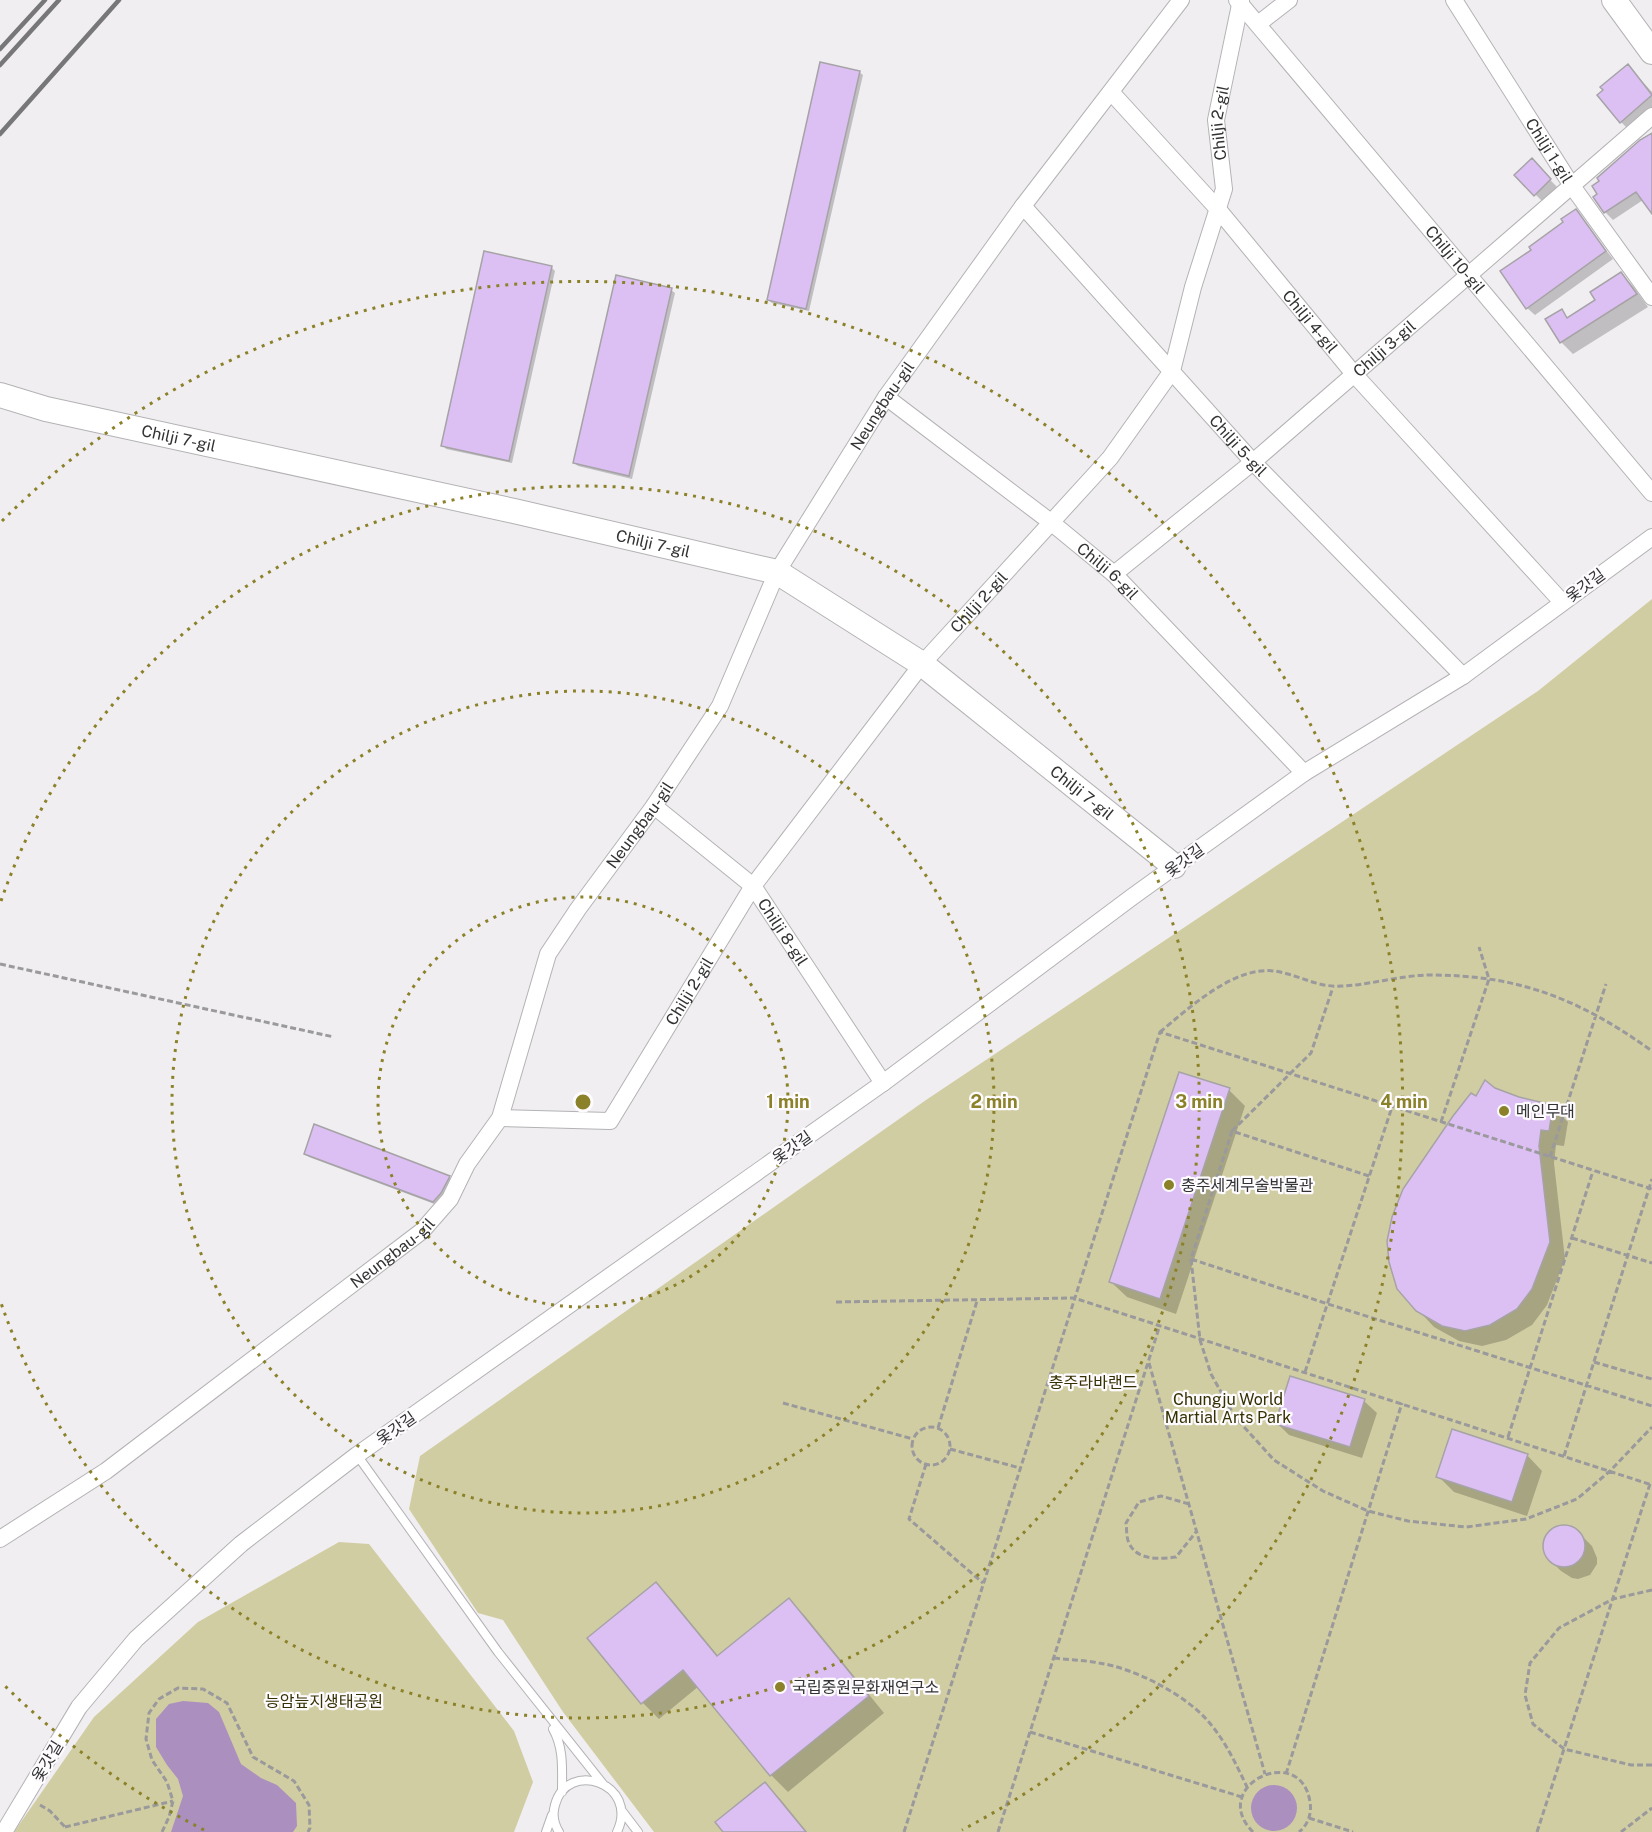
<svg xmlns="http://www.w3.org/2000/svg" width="1652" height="1832" viewBox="0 0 1652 1832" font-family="'Public Sans','Noto Sans KR',sans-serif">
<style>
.green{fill:#d1cda3}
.water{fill:#ab8fbf}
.shadow{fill:#0003}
.building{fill:#ddc0f3;stroke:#a5a3a6;stroke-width:1.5}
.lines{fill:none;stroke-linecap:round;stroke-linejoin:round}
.lane-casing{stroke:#b4b2b5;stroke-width:10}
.street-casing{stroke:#b4b2b5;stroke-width:18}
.secondary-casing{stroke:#b4b2b5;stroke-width:26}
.path{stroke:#9a999b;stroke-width:3;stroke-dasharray:6 3;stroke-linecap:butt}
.lane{stroke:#fff;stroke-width:8}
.street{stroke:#fff;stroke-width:16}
.secondary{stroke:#fff;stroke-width:24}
.rail{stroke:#777678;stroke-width:4.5}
.ring{fill:none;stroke:#8b8128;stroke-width:3;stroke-dasharray:3 6}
.poi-dot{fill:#8b8128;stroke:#fdfbfe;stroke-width:2}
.labels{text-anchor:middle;stroke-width:4.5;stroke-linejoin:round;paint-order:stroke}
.street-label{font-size:16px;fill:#333334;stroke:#fdfbfe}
.poi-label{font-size:16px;fill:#333334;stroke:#fdfbfe;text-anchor:start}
.park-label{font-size:16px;fill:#363102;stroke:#fdfbfe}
.centre{fill:#8b8128;stroke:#fdfbfe;stroke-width:3}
.ring-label{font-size:18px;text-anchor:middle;font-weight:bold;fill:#8b8128;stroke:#fdfbfe;stroke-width:4.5;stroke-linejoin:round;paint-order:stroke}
</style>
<rect width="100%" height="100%" fill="#f0eef1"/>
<!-- green -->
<path class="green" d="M1652,599V1832H654L563,1712L503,1620L478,1613L409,1509L420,1456L926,1100L1538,691Z
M339,1542L369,1544L514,1731L533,1782L514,1832H14L94,1717L198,1622Z"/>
<!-- water -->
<path class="water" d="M183,1701L208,1703L219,1712L241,1764L261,1778L277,1785L296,1803L297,1826L293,1832H171L183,1796L178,1779L167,1765L156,1747V1719L169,1704Z
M1251 1808a23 23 0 1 1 46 0a23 23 0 1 1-46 0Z"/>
<!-- shadow -->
<path class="shadow" d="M1628,66L1652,92V125L1637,138L1621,122Z
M859,72L863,75L809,311L772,303L768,299Z
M1652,134V211L1643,200L1613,220L1605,212Z
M1531,160L1558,188L1543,202L1516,175Z
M1575,211L1613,259L1535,315L1527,308L1565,223Z
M551,267L555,271L512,463L446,449L443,445Z
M1621,274L1633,286L1648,307L1573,354L1561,342V311L1569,319L1597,301Z
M671,290L675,293L632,479L578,466L574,463Z
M1494,1089L1519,1098L1552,1106L1568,1122L1564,1146L1556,1145L1554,1163L1565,1259L1547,1305L1532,1325L1506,1340L1482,1346L1459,1341L1434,1327L1418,1310L1477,1098Z
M1229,1090L1245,1106L1176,1314L1127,1297L1110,1281Z
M305,1154L449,1177L452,1180L437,1205L309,1157Z
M1364,1401L1377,1413L1362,1458L1289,1435L1277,1423Z
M1527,1455L1542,1471L1527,1516L1454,1492L1438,1476Z
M1567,1527L1579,1533L1592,1546L1597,1558V1564L1590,1575L1578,1579L1572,1578L1561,1571L1548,1558L1545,1552L1546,1539L1554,1529Z
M656,1584L672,1600L719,1657L789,1600L805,1616L884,1713L788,1792L771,1775L699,1686L659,1719L643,1703L589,1638Z
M765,1784L781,1800L807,1832H725Z"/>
<!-- building -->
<path class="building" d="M820,62L860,71L806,309L767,300Z
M1628,64L1652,95L1620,123L1597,95L1603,90L1600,87Z
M1652,133V214L1636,192L1604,213L1593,197L1597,194L1592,186L1599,181L1597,178L1640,140Z
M1532,158L1551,179L1534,196L1514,175Z
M1576,209L1606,251L1526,309L1500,271L1531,250L1529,247L1563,222L1561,219Z
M484,251L552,266L509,461L441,446Z
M1621,272L1637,294L1560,343L1545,319L1562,309L1567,318L1595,300L1590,292Z
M616,275L672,288L629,476L573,463Z
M1179,1072L1230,1088L1160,1299L1109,1282Z
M1485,1080L1495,1088L1519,1097L1553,1105L1549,1131L1541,1130L1539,1146L1550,1242L1532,1289L1517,1309L1490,1325L1465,1331L1442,1326L1416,1311L1397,1289L1389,1262L1387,1241L1392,1217L1403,1189L1453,1116L1471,1093L1476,1096Z
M314,1124L450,1176L441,1193L433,1202L304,1154Z
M1290,1376L1365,1399L1350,1447L1275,1424Z
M1452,1429L1528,1454L1512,1502L1436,1477Z
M1543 1546a21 21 0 1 1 42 0a21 21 0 1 1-42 0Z
M656,1582L717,1656L789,1598L869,1696L770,1776L683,1670L641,1704L587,1638Z
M765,1782L806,1832H723L715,1822Z"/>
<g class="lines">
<!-- lane casing -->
<g class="lane-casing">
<path id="lane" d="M357,1455L498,1652L603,1784
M553,1729C564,1748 562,1770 562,1792
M622,1811L638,1832
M546,1832L552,1815
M559,1832C554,1824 552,1815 555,1805C567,1759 640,1783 617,1832"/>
</g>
<!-- street casing -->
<g class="street-casing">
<g id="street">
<path id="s1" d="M1237,0L1652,493"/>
<path id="s2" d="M1454,0L1572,186L1652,297"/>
<path d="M1258,24L1289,0"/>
<path id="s3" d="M1111,92L1217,208L1354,374L1562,602"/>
<path id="s4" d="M1023,206L1253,462L1463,676"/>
<path id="s5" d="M886,397L1052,523L1114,574L1304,773"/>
<path id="s6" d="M1114,574L1253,462L1652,116"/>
<path id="s7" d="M654,806L753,886L883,1083"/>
<path id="s8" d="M500,1118L610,1121L753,886L922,664L1110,458L1172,371L1193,287L1224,189L1216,120L1241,0"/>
<path id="s9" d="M0,1539L106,1471L422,1231L450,1199L467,1164L500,1118L548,954L578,909L654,806L720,706L777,572L886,397L1023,206L1181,0"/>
<path d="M4,1832L79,1707L136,1639L241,1544L357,1455L883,1083L1132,897L1304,773L1463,676L1652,537"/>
</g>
</g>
<!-- secondary casing -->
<g class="secondary-casing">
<g id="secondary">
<path d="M1614,0L1652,52"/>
<path id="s10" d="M0,395L46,409L514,511L777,572L922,664L1174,866"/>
</g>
</g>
<!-- path -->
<path class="path" d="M0,964L334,1037
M1160,1032C1189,1008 1234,966 1274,971C1297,974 1318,988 1341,986C1371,985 1401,975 1431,975C1520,975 1581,1000 1652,1051
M1441,1122L1489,979L1479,947
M1232,1131L1311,1053L1333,987
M1550,1157L1606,984
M1369,1176L1232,1131L1191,1259L1328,1304L1652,1406
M1572,1238L1652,1263
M1191,1259L1200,1340L1211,1374L1235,1417L1274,1460L1323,1491L1368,1511L1408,1521L1466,1527L1526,1519L1577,1499L1610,1471L1652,1427
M836,1302L1074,1298L1652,1485
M1594,1362L1652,1379
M1149,1363L1265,1774
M1305,1372L1392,1107
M783,1403L913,1439
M912 1446a19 19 0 1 1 38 0a19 19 0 1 1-38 0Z
M938,1428L977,1301
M1508,1437L1593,1171
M950,1449L1020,1468
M1564,1456L1652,1179
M926,1464L909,1519L983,1583
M1189,1504L1161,1496L1139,1502L1126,1523C1127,1529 1126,1537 1129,1543C1137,1561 1160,1559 1176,1557L1196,1532
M1652,1590L1613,1599L1559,1628L1530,1663L1525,1695L1533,1724L1564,1749L1631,1765H1652
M1054,1658C1069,1660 1084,1660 1099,1663C1134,1668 1184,1694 1207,1720C1225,1740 1236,1764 1247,1787
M1030,1732L1242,1797
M1286,1774L1402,1403
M40,1805L50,1811L65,1827
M1309,1818L1353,1832
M65,1827L173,1801
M162,1832L169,1817L173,1801L167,1782L152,1760L146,1739L149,1713L159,1699L178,1688L203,1689L227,1703L253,1757L294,1781L309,1805L310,1828L308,1832
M904,1832L1160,1032L1652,1189
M998,1832L1159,1328
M1253,1832C1207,1786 1301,1741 1310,1802C1312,1813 1308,1825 1299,1832
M1537,1832L1650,1484
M1621,1832L1652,1808"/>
<!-- lane -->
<use href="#lane" class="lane"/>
<!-- street -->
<use href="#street" class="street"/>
<!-- secondary -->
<use href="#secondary" class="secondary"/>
<!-- rail -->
<path class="rail" d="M0,49L45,0
M0,65L59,0
M0,134L119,0"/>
</g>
<!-- distance rings -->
<g class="ring">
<circle cx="583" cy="1102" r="205"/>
<circle cx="583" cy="1102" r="411"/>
<path d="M1 901A616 616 0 1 1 1 1303"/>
<path d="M204 1830A821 821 0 0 1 2 1683M2 521A821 821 0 1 1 962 1830"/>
</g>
<!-- markers -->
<g class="poi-dot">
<circle cx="1504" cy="1111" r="6"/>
<circle cx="1169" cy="1185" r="6"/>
<circle cx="780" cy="1687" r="6"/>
</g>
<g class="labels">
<!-- street labels -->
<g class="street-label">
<text dy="6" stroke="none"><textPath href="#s8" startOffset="1306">Chilji 2-gil</textPath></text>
<text dy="6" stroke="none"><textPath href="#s2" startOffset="178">Chilji 1-gil</textPath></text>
<text dy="6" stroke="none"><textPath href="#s1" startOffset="339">Chilji 10-gil</textPath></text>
<text dy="6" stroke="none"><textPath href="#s3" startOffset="304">Chilji 4-gil</textPath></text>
<text dy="6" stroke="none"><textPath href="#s6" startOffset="352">Chilji 3-gil</textPath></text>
<text dy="6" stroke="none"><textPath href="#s9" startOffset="1476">Neungbau-gil</textPath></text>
<text dy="6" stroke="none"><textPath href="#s10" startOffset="184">Chilji 7-gil</textPath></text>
<text dy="6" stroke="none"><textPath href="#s4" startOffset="322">Chilji 5-gil</textPath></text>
<text dy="6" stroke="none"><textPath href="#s10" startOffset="670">Chilji 7-gil</textPath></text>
<text dy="6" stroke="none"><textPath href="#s5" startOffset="282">Chilji 6-gil</textPath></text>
<text transform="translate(1585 585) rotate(-36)" y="6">옻갓길</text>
<text dy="6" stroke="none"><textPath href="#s8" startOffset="748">Chilji 2-gil</textPath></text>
<text dy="6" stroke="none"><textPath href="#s10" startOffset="1174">Chilji 7-gil</textPath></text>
<text dy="6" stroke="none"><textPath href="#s9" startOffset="990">Neungbau-gil</textPath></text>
<text transform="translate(1184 860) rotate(-36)" y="6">옻갓길</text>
<text dy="6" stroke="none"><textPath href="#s7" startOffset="182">Chilji 8-gil</textPath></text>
<text dy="6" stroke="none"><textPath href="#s8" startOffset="262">Chilji 2-gil</textPath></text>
<text transform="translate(792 1147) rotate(-35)" y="6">옻갓길</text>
<text dy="6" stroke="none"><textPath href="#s9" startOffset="486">Neungbau-gil</textPath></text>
<text transform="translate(396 1428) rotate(-35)" y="6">옻갓길</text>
<text transform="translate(47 1761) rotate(-59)" y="6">옻갓길</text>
</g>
<!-- poi labels -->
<g class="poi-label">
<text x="1516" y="1117">메인무대</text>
<text x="1181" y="1191">충주세계무술박물관</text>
<text x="792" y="1693">국립중원문화재연구소</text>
</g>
<!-- park labels -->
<g class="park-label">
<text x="1093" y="1388">충주라바랜드</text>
<text x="1228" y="1405">Chungju World<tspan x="1228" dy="18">Martial Arts Park</tspan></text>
<text x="324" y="1707">능암늪지생태공원</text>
</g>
</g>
<circle cx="583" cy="1102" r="9" class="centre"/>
<g class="ring-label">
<text x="788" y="1108">1 min</text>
<text x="994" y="1108">2 min</text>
<text x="1199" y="1108">3 min</text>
<text x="1404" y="1108">4 min</text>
</g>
</svg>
